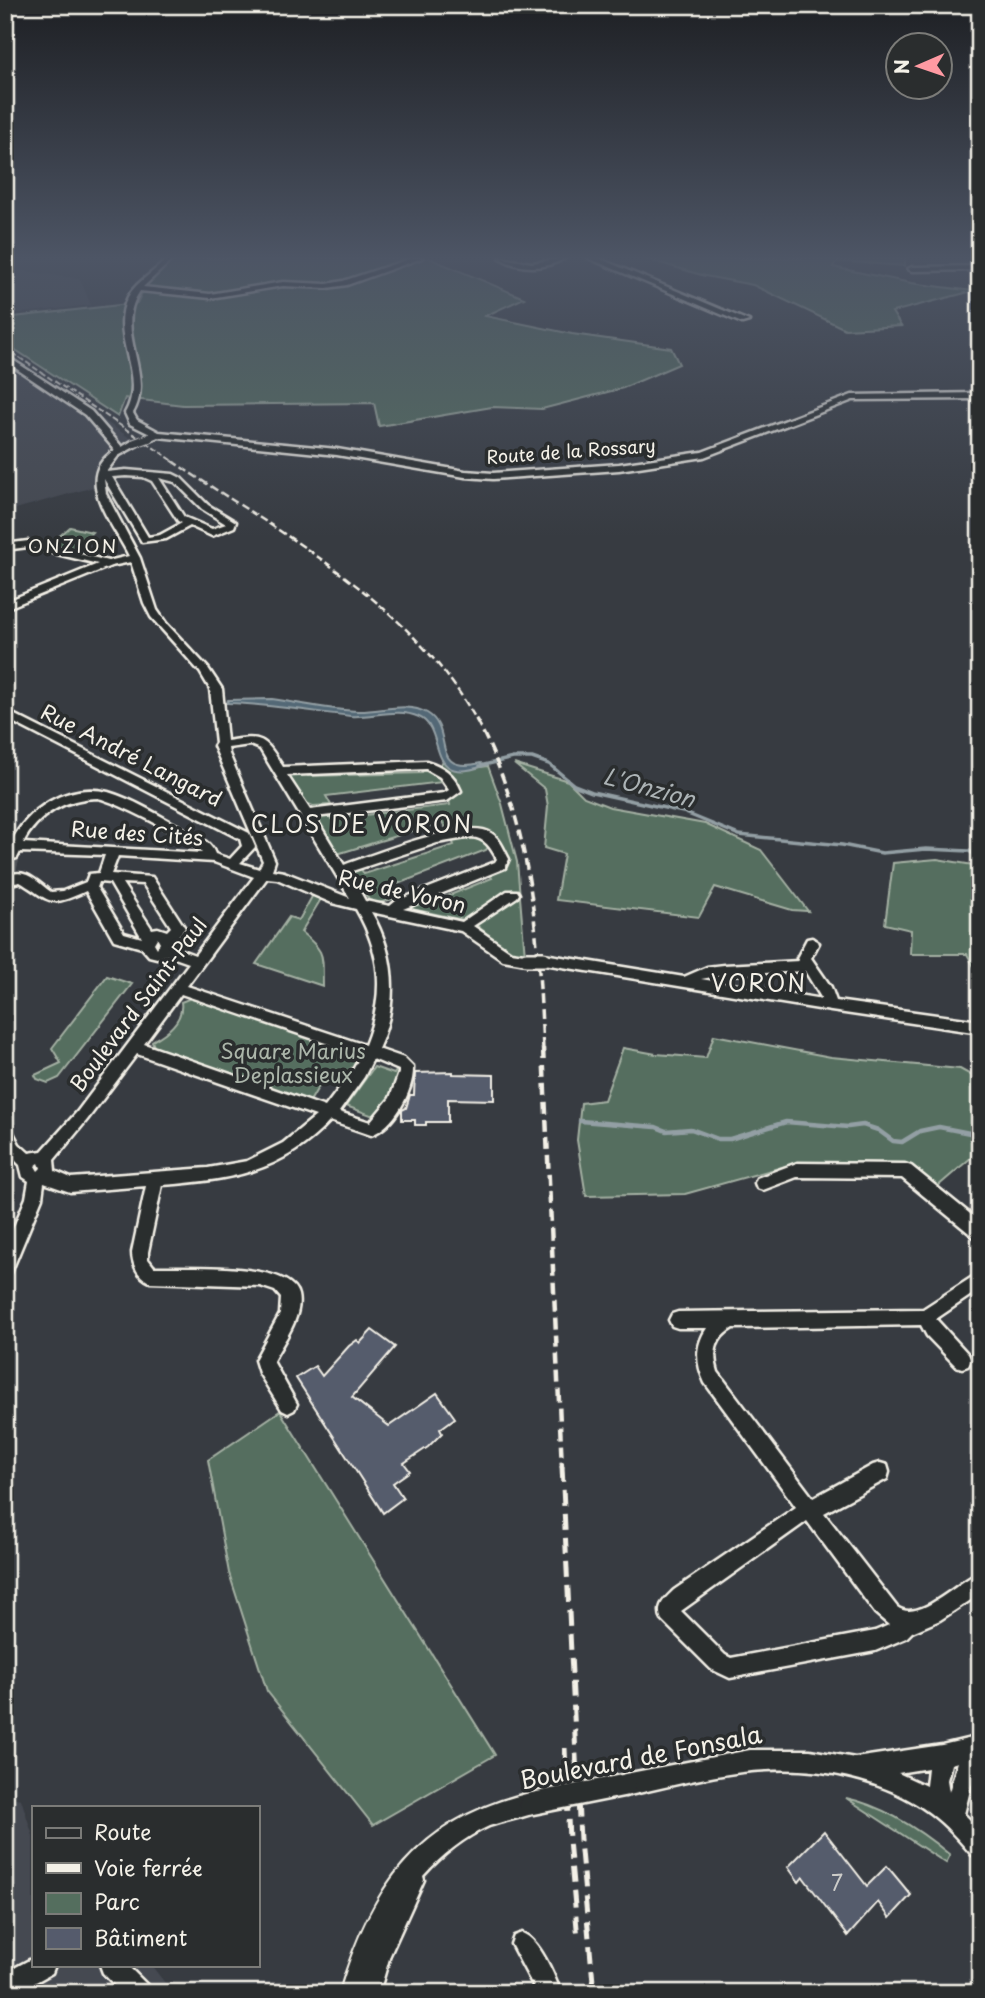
<svg xmlns="http://www.w3.org/2000/svg" width="985" height="1998" viewBox="0 0 985 1998" font-family="'Playpen Sans',sans-serif">
<style>
.built{fill:#444851}
.green{fill:#546e5e;stroke:#a4b0a3;stroke-width:2}
.water{fill:#536876;stroke:#939fa4;stroke-width:2}
.lines{fill:none;stroke-linecap:round;stroke-linejoin:round}
.stream-far1{stroke:#939fa4;stroke-width:3.5}
.stream{stroke:#939fa4;stroke-width:4.5}
.building{fill:#555b6c;stroke:#f4f1e8;stroke-width:2}
.minor-tunnel{stroke:#53565a;stroke-width:13;stroke-dasharray:13 6;stroke-linecap:butt}
.minor-casing{stroke:#f4f1e8;stroke-width:5}
.minor{fill:#2a2d2e;fill-rule:evenodd}
.rail-far4{stroke:#f4f1e8;stroke-width:2;stroke-dasharray:6 2.5;stroke-linecap:butt}
.rail-far3{stroke:#f4f1e8;stroke-width:2.5;stroke-dasharray:8 3.5;stroke-linecap:butt}
.rail-far2{stroke:#f4f1e8;stroke-width:3.5;stroke-dasharray:10 5;stroke-linecap:butt}
.rail-far1{stroke:#f4f1e8;stroke-width:4.5;stroke-dasharray:12 6;stroke-linecap:butt}
.rail{stroke:#f4f1e8;stroke-width:5;stroke-dasharray:16 8;stroke-linecap:butt}
.minor-bridge-far2-casing{stroke:#f4f1e8;stroke-width:10;stroke-linecap:butt}
.minor-bridge-far1-casing{stroke:#f4f1e8;stroke-width:18;stroke-linecap:butt}
.minor-bridge-casing{stroke:#f4f1e8;stroke-width:26;stroke-linecap:butt}
.minor-bridge-far2{stroke:#2a2d2e;stroke-width:8}
.minor-bridge-far1{stroke:#2a2d2e;stroke-width:13}
.minor-bridge{stroke:#2a2d2e;stroke-width:21}
.labels{text-anchor:middle;stroke-width:7;stroke-linejoin:round;paint-order:stroke}
.far-street-label{font-size:18px;fill:#f4f1e8;stroke:#2a2d2e}
.far-neighbourhood-label{font-size:19px;letter-spacing:2px;fill:#f4f1e8;stroke:#2a2d2e}
.street-label{font-size:21px;fill:#f4f1e8;stroke:#2a2d2e}
.park-label{font-size:21px;fill:#acb6aa;stroke:#2a2d2e}
.near-number-label{font-size:21px;fill:#ccccc9}
.water-label{font-size:23px;font-style:italic;fill:#acb3b5;stroke:#2a2d2e}
.neighbourhood-label{font-size:23px;letter-spacing:2px;fill:#f4f1e8;stroke:#2a2d2e}
.near-street-label{font-size:24px;fill:#f4f1e8;stroke:#2a2d2e}
</style>
<rect width="100%" height="100%" fill="#373b41"/>
<filter id="ink" filterUnits="userSpaceOnUse"><feTurbulence type="fractalNoise" baseFrequency=".0143" numOctaves="2"/><feDisplacementMap in="SourceGraphic" scale="14" xChannelSelector="R" yChannelSelector="G"/><feConvolveMatrix kernelMatrix="1 2 1 2 8 2 1 2 1" color-interpolation-filters="sRGB"/></filter>
<g filter="url(#ink)">
<!-- built -->
<path class="built" d="M5,268L80,279L91,305L5,315Z
M5,354L133,440L113,449L97,468L94,487L5,512Z
M5,1796L21,1799L33,1836V1965H151L173,1993H5Z"/>
<!-- green -->
<path class="green" d="M175,258H429L524,298L485,316L572,334L671,348L679,364L623,388L542,409L492,407L379,426L374,403L183,405L125,398L118,417L5,343V318L137,303L146,285Z
M643,258H905V266L837,261L833,267L911,283L973,291L892,312L901,326L845,329L753,285L705,276Z
M70,527L92,532L72,551L49,545Z
M443,761C458,773 471,768 488,766L502,804L517,862L525,956L511,953L475,924L518,894L513,889L464,920L412,909V906L419,902L423,906L492,878L489,873L506,866L508,859C489,833 483,822 448,831L442,822L337,854L317,822L319,816L330,814L331,819L450,805L449,800L459,794C464,780 450,773 440,765Z
M514,764L568,781L584,797L610,807L705,824L761,850L808,911L792,910L715,887L699,917L556,900L564,854L544,848L548,806L545,789Z
M423,767L442,777L443,782L326,796L331,805L313,806L304,802L290,777L293,773L307,771L308,776L422,773Z
M467,835L482,839L488,847L486,850L387,888L393,899L379,903L369,900L352,872L361,869L364,874L454,845L452,840Z
M937,859L973,865L980,870V977L967,954H910L911,930L885,924L893,863Z
M314,893L321,899L301,932C327,953 322,955 323,986L256,964L289,917L299,920Z
M107,976L132,984L59,1078L48,1083L37,1079L35,1075L61,1063L52,1048Z
M191,998L350,1049L356,1065L342,1075L343,1085L323,1079L309,1103L155,1049L152,1041C167,1033 184,1021 181,1002Z
M714,1035L831,1057L960,1069L980,1080V1150L937,1187L917,1172L895,1164H793L685,1194L586,1196L577,1140L581,1103L604,1100L623,1048L656,1054L706,1058Z
M374,1067L394,1074L399,1067L403,1072L379,1121L374,1116L346,1106Z
M280,1411L495,1755L373,1825L267,1691L229,1573L208,1460Z
M846,1798C884,1806 920,1830 950,1855L946,1863Z"/>
<!-- water -->
<path class="water" d="M272,699C300,703 330,710 358,711C380,712 407,701 427,713C456,730 427,775 481,763L483,766C424,787 447,729 419,717C397,707 372,718 350,716C308,711 269,704 227,703L228,700Z"/>
<g class="lines">
<!-- stream-far1 -->
<path class="stream-far1" d="M480,766L513,758H532L549,764L574,785L592,792L683,812L739,835L842,845L882,853L926,849L969,851L980,858"/>
<!-- stream -->
<path class="stream" d="M580,1121L656,1127L666,1131L691,1129L718,1139H730L786,1122L848,1127L863,1125L878,1130L893,1141L902,1142L920,1131L939,1127L980,1135"/>
</g>
<!-- building -->
<path class="building" d="M453,1072V1074L494,1075V1100L448,1099V1122H426V1125H415V1120H402V1110L406,1108L410,1095H414L415,1073Z
M372,1330L395,1347L352,1397L389,1426L437,1393L455,1418L440,1429L442,1433L428,1447L404,1463L410,1471L393,1483L403,1498L383,1513L296,1378L315,1366L322,1376L349,1346L357,1340L360,1343Z
M824,1831L867,1886L887,1866L911,1895L890,1918L878,1902L848,1936L803,1877L799,1882L788,1867Z"/>
<g class="lines">
<!-- minor-tunnel -->
<path class="minor-tunnel" d="M10,869L13,858"/>
<!-- minor casing -->
<g class="minor-casing">
<path id="minor" d="M167,258H174L143,287L210,294L283,282L327,284L343,281L412,258H422L347,285L327,288L283,286L210,298L140,291C112,331 156,373 133,413L137,420L159,432L337,449L465,471L493,473L619,464L702,452L852,395L980,393V399L853,400L704,457L619,470L493,479L465,477L337,455L158,437L151,440L147,437L150,434L130,424L125,413C147,375 108,336 128,297C137,280 156,272 167,258Z
M500,258L532,263L565,258C545,270 520,270 500,258Z
M588,258H598L749,321L742,323Z
M980,266V270L912,271L908,269L912,267Z
M5,355L91,411L122,447L132,441H138V445L118,456L106,472L126,470L173,474L181,478L208,505L236,522L234,527L212,536L190,526L166,539L142,542L104,479L106,494L140,558L157,610L166,623L208,668L222,689L227,741C263,735 264,737 283,767L426,761C443,766 454,774 461,791L447,801L315,817L344,865C373,855 466,817 491,833C500,838 504,850 509,859L505,868L403,909L462,922L507,891H517L519,894L517,897L473,926L511,952L531,955L533,959L531,963L526,964L503,960L461,931L371,912C396,954 399,1005 378,1049L404,1058L413,1067C414,1091 394,1127 371,1135L330,1121C282,1173 229,1180 162,1185L148,1252V1259L154,1267C183,1268 291,1261 298,1295C303,1317 282,1343 273,1361L297,1404L294,1410L288,1413L282,1410L259,1373L255,1360L280,1314L281,1298L275,1291L260,1286L150,1282C138,1277 132,1264 132,1252L146,1186L70,1192L44,1183L42,1198L13,1268L11,1273L5,1275V1248L26,1198L29,1181L23,1177L20,1165L9,1154L5,1147V1125L10,1127L19,1144L29,1153L42,1151L77,1112L189,963L166,955L157,958L149,956L142,948L114,940L86,891C47,909 52,901 20,882L5,885V877C25,866 36,881 51,892L63,891L86,882L89,874L99,873L105,855L20,852L17,858L13,859L5,856V847L10,845C26,809 68,782 108,792C132,799 155,813 177,825C189,832 211,840 215,854L230,859L242,846L240,839L5,718V710L249,833L255,847L240,863L259,869L263,861L214,746L216,743L210,689L200,672L151,617L144,603L131,562L111,566L5,609V602L98,564L28,547L5,550V544L28,541L108,561L129,556C113,523 71,477 115,450L85,415L5,361ZM126,476L143,477L152,481L178,521L182,523L160,535L148,537L112,477ZM159,478L175,482L202,509L226,524L212,529L184,517ZM250,745L260,749L350,898L284,872L272,870L275,861L229,754L228,748ZM426,769L440,777L449,790L444,793L310,810L287,775ZM98,798C117,802 190,839 202,853L23,843C37,815 66,798 98,798ZM472,837C486,839 490,847 497,859L495,862L396,901L390,906L365,901L349,872L437,843ZM118,856L214,862L254,877L195,955L173,947V942L185,928L152,877L111,874ZM267,878L277,879L332,903L356,909C382,954 385,995 365,1045L187,986ZM99,882L110,883L142,938L124,933L97,888ZM122,883L143,884L171,927L167,931L158,928L152,929ZM157,938L160,943L157,948L154,943ZM181,994L361,1055L353,1070L325,1107L144,1044ZM137,1054L316,1116L283,1143L247,1161L208,1168L71,1178L55,1171L54,1160L87,1120ZM373,1059L399,1070V1073L390,1098L370,1122L339,1112L364,1077ZM39,1163L41,1168L38,1171L35,1166Z
M812,938L819,943L811,958L831,987L836,1001L980,1021V1033L831,1011L544,964L537,959L544,954L684,977L707,967L724,965L799,961L797,958L807,939ZM805,971L822,999L701,979L724,975Z
M797,1163L905,1164L911,1166L980,1222V1239L974,1237L902,1178L797,1177L763,1190L757,1188L755,1183L757,1178Z
M980,1272V1289L936,1319L968,1354L971,1360L968,1366L962,1368L956,1366L927,1336L921,1325L733,1328C715,1338 712,1353 718,1372L813,1498L873,1465L880,1463L887,1465L889,1472L887,1479L824,1513L897,1607C919,1624 958,1581 980,1572V1594L940,1620L912,1632L906,1638L875,1651L730,1678L711,1669L662,1620C656,1606 664,1600 674,1590L796,1507L705,1383C696,1363 695,1346 707,1328H678L672,1326L669,1320L672,1314L678,1312L923,1309ZM807,1521L875,1613L889,1625L875,1631L731,1658L725,1655L681,1611Z
M980,1736V1767L973,1778L964,1814L980,1830V1858L972,1855C959,1840 946,1825 930,1813C886,1780 822,1767 767,1770C719,1772 672,1786 625,1796L617,1793L614,1785L617,1777L625,1774L750,1750H810L855,1758L942,1745ZM958,1762L949,1792L947,1780L951,1764ZM928,1768L926,1786L898,1773Z
M530,1793L538,1796L541,1804L538,1812C522,1818 505,1820 489,1826C464,1837 441,1856 423,1876L424,1880L390,1955L379,1993H340C371,1887 418,1820 530,1793Z
M522,1933C540,1940 554,1975 561,1993H537L511,1944L514,1936Z
M33,1958V1965H55L52,1973L16,1993H5V1973Z
M100,1965H127L147,1985L151,1993H122L103,1973Z"/>
</g>
<!-- minor -->
<use href="#minor" class="minor"/>
<!-- rail-far4 -->
<path class="rail-far4" d="M5,348L175,462"/>
<!-- rail-far3 -->
<path class="rail-far3" d="M172,461C283,535 410,601 477,721"/>
<!-- rail-far2 -->
<path class="rail-far2" d="M476,719C533,823 538,935 543,1050"/>
<!-- rail-far1 -->
<path class="rail-far1" d="M543,1048L562,1468"/>
<!-- rail -->
<path class="rail" d="M562,1466L580,1840L594,1993
M565,1748L569,1840L578,1939"/>
<!-- minor-bridge-far2 casing -->
<g class="minor-bridge-far2-casing">
<path id="minor-bridge-far2" d="M135,443L149,438"/>
</g>
<!-- minor-bridge-far1 casing -->
<g class="minor-bridge-far1-casing">
<path id="minor-bridge-far1" d="M526,959H544"/>
</g>
<!-- minor-bridge casing -->
<g class="minor-bridge-casing">
<path id="minor-bridge" d="M530,1804L625,1785"/>
</g>
<!-- minor-bridge-far2 -->
<use href="#minor-bridge-far2" class="minor-bridge-far2"/>
<!-- minor-bridge-far1 -->
<use href="#minor-bridge-far1" class="minor-bridge-far1"/>
<!-- minor-bridge -->
<use href="#minor-bridge" class="minor-bridge"/>
</g>
</g>
<!-- sky -->
<linearGradient id="sky" x2="0" y2="1"><stop stop-color="#1e2024"/><stop offset="0.48" stop-color="#4d5565"/><stop offset="1" stop-color="#4d5565" stop-opacity="0"/></linearGradient>
<rect width="985" height="537" fill="url(#sky)"/>
<g class="labels">
<!-- far-street labels -->
<g class="far-street-label">
<text transform="translate(571 452) rotate(-4)" y="6">Route de la Rossary</text>
</g>
<!-- far-neighbourhood labels -->
<g class="far-neighbourhood-label">
<text x="73" y="553">ONZION</text>
</g>
<!-- street labels -->
<g class="street-label">
<text transform="translate(131 756) rotate(27)" y="7">Rue André Langard</text>
<text transform="translate(137 834) rotate(4)" y="7">Rue des Cités</text>
<text transform="translate(402 892) rotate(13)" y="7">Rue de Voron</text>
<text transform="translate(139 1005) rotate(-53)" y="7">Boulevard Saint-Paul</text>
</g>
<!-- park labels -->
<g class="park-label">
<text x="293" y="1059">Square Marius<tspan x="293" dy="24">Deplassieux</tspan></text>
</g>
<!-- near-number labels -->
<g class="near-number-label">
<text x="837" y="1891">7</text>
</g>
<!-- water labels -->
<g class="water-label">
<text transform="translate(649 788) rotate(15)" y="8">L'Onzion</text>
</g>
<!-- neighbourhood labels -->
<g class="neighbourhood-label">
<text x="362" y="833">CLOS DE VORON</text>
<text x="759" y="992">VORON</text>
</g>
<!-- near-street labels -->
<g class="near-street-label">
<text transform="translate(641 1758) rotate(-11)" y="8">Boulevard de Fonsala</text>
</g>
</g>
<!-- margin -->
<rect width="985" height="1998" fill="none" stroke="#2a2d2e" stroke-width="28"/>
<rect x="14" y="14" width="957" height="1970" fill="none" stroke="#f4f1e8" stroke-width="2.5" filter="url(#ink)"/>
<!-- legend -->
<rect x="32" y="1806" width="228" height="161" fill="#2a2d2e" stroke="#7b7b78" stroke-width="2"/>
<rect x="46" y="1828" width="35" height="10" fill="#2a2d2e" stroke="#7b7b78" stroke-width="2"/>
<text x="94" y="1840" font-size="21" fill="#f4f1e8">Route</text>
<rect x="46" y="1863" width="35" height="10" fill="#f4f1e8" stroke="#7b7b78" stroke-width="2"/>
<text x="94" y="1876" font-size="21" fill="#f4f1e8">Voie ferrée</text>
<rect x="46" y="1893" width="35" height="21" fill="#546e5e" stroke="#7b7b78" stroke-width="2"/>
<text x="94" y="1910" font-size="21" fill="#f4f1e8">Parc</text>
<rect x="46" y="1928" width="35" height="21" fill="#555b6c" stroke="#7b7b78" stroke-width="2"/>
<text x="94" y="1946" font-size="21" fill="#f4f1e8">Bâtiment</text>
<!-- north arrow -->
<g transform="translate(919 66) rotate(268)"><circle r="33" fill="#2a2d2e" stroke="#7b7b78" stroke-width="2"/>
<path d="M0-5L12 26L0 18L-12 26Z" fill="#ff9aa2"/>
<text y="-10" font-size="19" font-weight="bold" text-anchor="middle" fill="#f4f1e8">N</text>
</g>
</svg>
